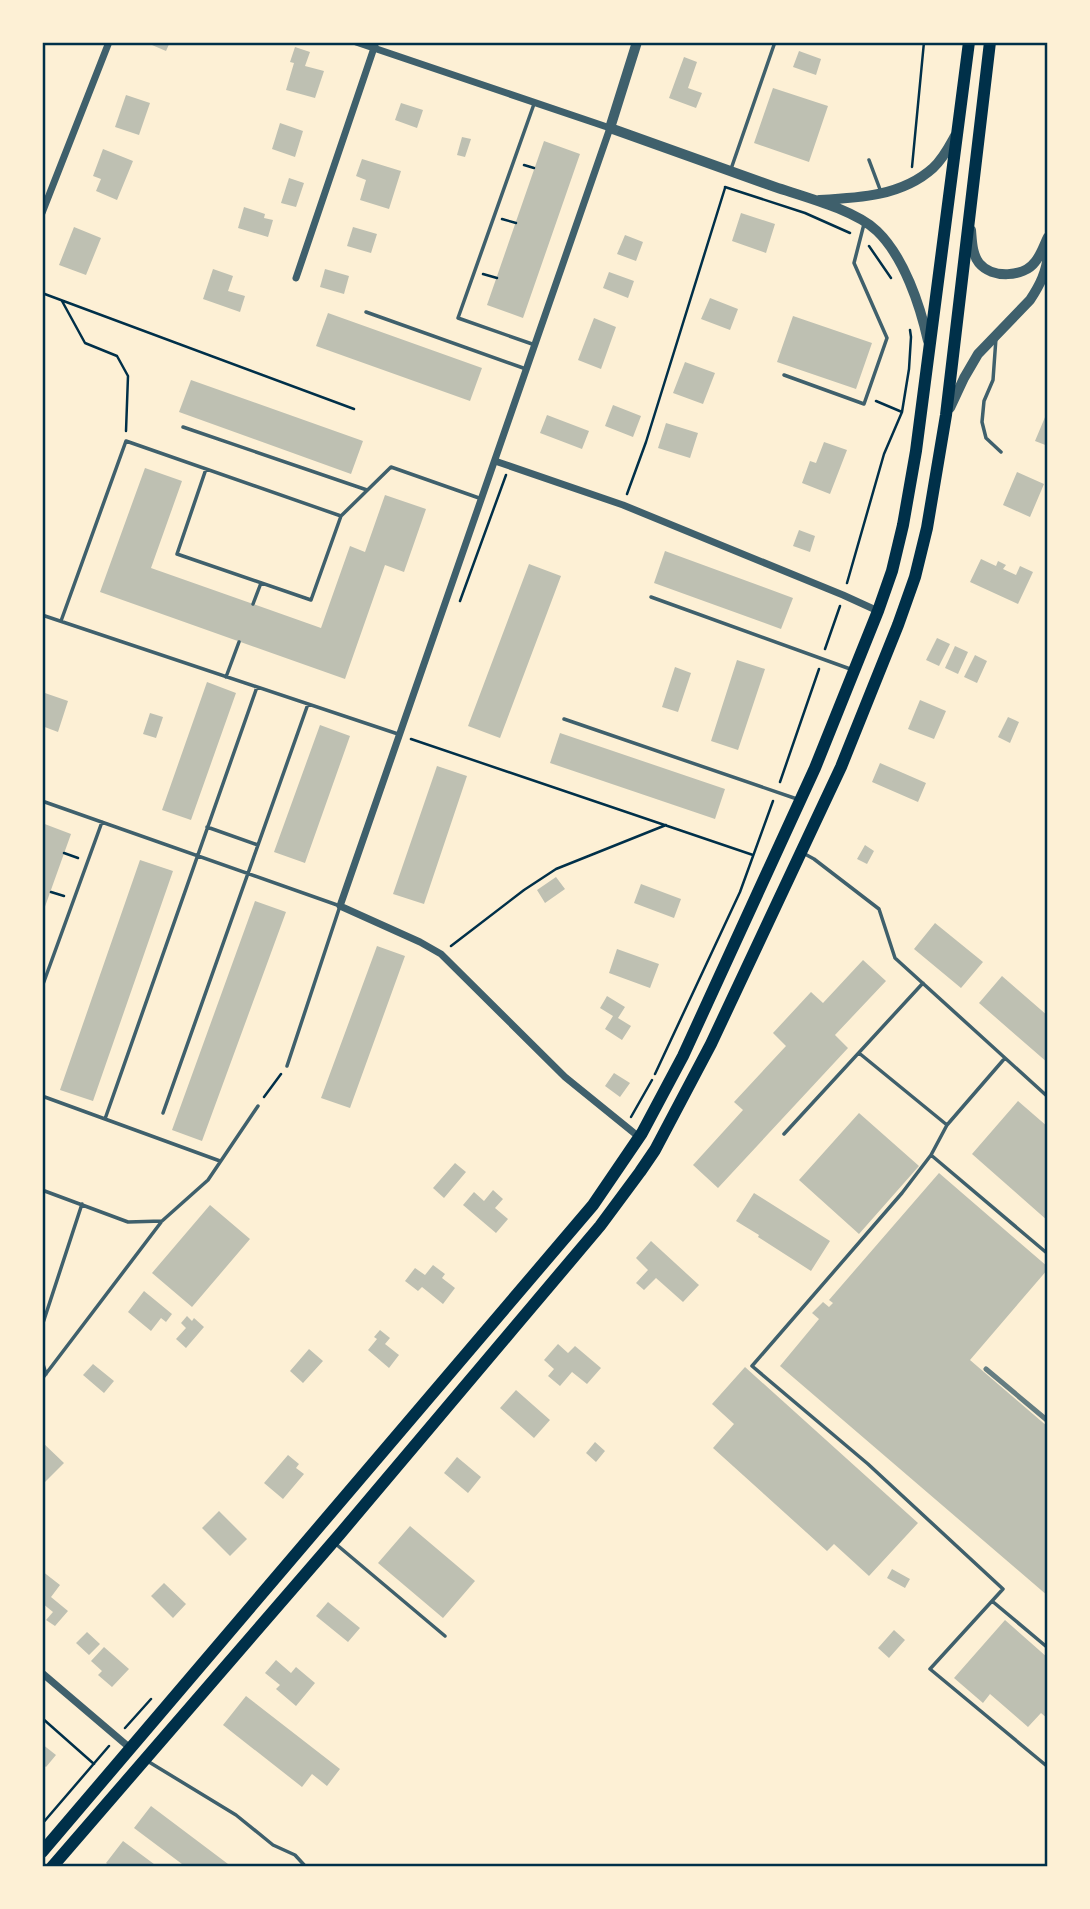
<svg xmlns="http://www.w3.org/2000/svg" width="1090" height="1909" viewBox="0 0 1090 1909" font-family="'Golos Text',sans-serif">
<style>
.building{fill:#bec0b2}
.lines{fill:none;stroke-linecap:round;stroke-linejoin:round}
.path{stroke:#003049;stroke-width:2.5}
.service{stroke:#3f606c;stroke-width:3.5}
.minor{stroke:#3f606c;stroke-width:7}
.tertiary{stroke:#3f606c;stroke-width:10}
.primary{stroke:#003049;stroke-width:12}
.rail{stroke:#657d81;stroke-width:5}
.neatline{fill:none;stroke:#003049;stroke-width:2.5}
</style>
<rect width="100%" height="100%" fill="#fdf0d5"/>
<!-- building -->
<path class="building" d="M145,42H170L166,51Z
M295,47L310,52L305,66L324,71L315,98L286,90L294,63L290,62Z
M799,51L821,59L816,75L793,67Z
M684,57L697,62L688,88L702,93L696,108L669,98Z
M773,88L828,106L809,162L754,143Z
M126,95L150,103L139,135L115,127Z
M401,103L423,110L417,128L395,120Z
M280,123L303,131L295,157L272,149Z
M462,137L471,139L465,157L457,155Z
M544,141L580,154L523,318L487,305Z
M103,149L133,161L117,200L96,191L101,179L93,176Z
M362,159L401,171L389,209L360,200L366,180L356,176Z
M289,178L304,183L296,207L281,203Z
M244,207L265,214L264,218L273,220L268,237L238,228Z
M741,213L775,224L766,253L732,241Z
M74,227L101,238L86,275L59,265Z
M353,227L377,234L371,253L347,246Z
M625,235L643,242L636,261L617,254Z
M213,269L233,276L228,291L245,296L240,312L203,299Z
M325,269L349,276L344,294L320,287Z
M609,272L634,281L628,298L603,288Z
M710,298L738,309L730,330L701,319Z
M328,313L482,368L470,401L316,346Z
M793,316L872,343L856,389L777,362Z
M594,318L616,327L601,369L578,360Z
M685,362L715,373L703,404L673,393Z
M191,380L363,441L351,474L179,412Z
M613,405L641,416L633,437L605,426Z
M1048,410V446L1035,441Z
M547,415L589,431L582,449L540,433Z
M666,423L698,433L690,458L658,448Z
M824,442L847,450L830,494L802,483L810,461L816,463Z
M145,468L182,481L151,568L321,628L350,546L365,552L385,495L426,509L404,572L385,565L345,679L100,592Z
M1017,472L1044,484L1030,517L1003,505Z
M799,530L815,536L810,552L793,546Z
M665,551L793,598L781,629L654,583Z
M981,559L996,566L998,561L1006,565L1003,569L1016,575L1020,566L1033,572L1018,604L970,582Z
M529,564L561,576L500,738L468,726Z
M937,638L950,644L939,666L926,660Z
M955,646L968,652L958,674L945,668Z
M975,655L987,661L977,683L964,677Z
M737,660L765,669L738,750L711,741Z
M675,667L691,673L678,712L662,707Z
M207,682L236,693L191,820L162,810Z
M42,692L68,701L58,732L42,726Z
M920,700L946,711L934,739L908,729Z
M150,713L163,717L156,738L143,734Z
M1008,717L1019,722L1010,743L998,737Z
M320,725L350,736L305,863L274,852Z
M560,733L725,789L715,819L550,763Z
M880,763L926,783L918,802L872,782Z
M437,766L467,776L424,904L393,894Z
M42,823L71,834L42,915Z
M865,845L874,851L867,864L857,859Z
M140,860L173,871L93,1101L60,1090Z
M556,877L565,889L545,903L537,890Z
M641,884L681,899L674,918L634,903Z
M255,901L286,912L202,1141L172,1130Z
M935,923L983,962L961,988L914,949Z
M377,946L405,956L350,1108L321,1098Z
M617,949L659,964L650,988L609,973Z
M863,960L886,981L835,1035L848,1048L718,1188L693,1165L743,1110L734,1102L786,1046L773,1033L811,992L823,1003Z
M1002,976L1048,1016V1063L979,1003Z
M607,996L625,1007L618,1018L631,1026L622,1040L605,1029L613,1016L600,1008Z
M614,1073L630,1083L620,1097L605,1086Z
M1018,1101L1048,1127V1221L972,1154Z
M859,1113L919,1166L859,1234L799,1180Z
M455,1163L466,1172L444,1198L433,1188Z
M939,1173L1048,1267V1269L970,1360L1048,1427V1596L780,1366L819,1319L812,1313L823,1302L829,1307L833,1303L829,1300Z
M493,1190L503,1199L495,1208L508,1219L496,1233L463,1205L474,1192L484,1201Z
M754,1193L830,1241L811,1271L758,1237L759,1235L736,1221Z
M210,1205L250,1239L192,1307L152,1273Z
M651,1241L699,1285L683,1302L656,1278L644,1290L636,1283L648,1270L636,1258Z
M433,1265L445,1274L442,1278L455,1288L443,1304L422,1287L418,1291L405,1281L415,1268L425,1275Z
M144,1291L172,1314L166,1322L161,1318L151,1331L128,1312Z
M187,1316L192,1321L194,1318L204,1327L186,1348L176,1339L186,1328L181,1323Z
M380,1330L390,1338L385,1344L399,1355L389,1368L368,1350L377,1339L374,1337Z
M558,1344L568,1353L575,1346L601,1368L587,1384L572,1372L560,1386L548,1376L554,1369L544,1360Z
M309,1349L323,1361L303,1383L290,1371Z
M93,1364L114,1381L104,1393L83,1375Z
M745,1367L918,1523L869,1576L834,1544L827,1551L713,1448L734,1424L712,1404Z
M516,1390L550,1420L534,1438L500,1408Z
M42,1442L64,1463L42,1485Z
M595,1442L605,1451L596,1462L586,1453Z
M288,1455L299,1464L296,1468L304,1474L283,1499L264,1483Z
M457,1457L481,1477L468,1493L444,1473Z
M219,1511L247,1539L230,1556L202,1528Z
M410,1526L475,1581L443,1618L378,1563Z
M892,1569L910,1579L905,1588L887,1578Z
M42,1571L60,1585L51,1597L68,1611L55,1626L46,1620L53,1612L42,1603Z
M164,1583L186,1604L173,1618L151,1596Z
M328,1602L360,1628L348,1642L316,1616Z
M1005,1620L1048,1658V1719L1041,1713L1028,1727L990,1694L983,1703L954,1678Z
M894,1630L905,1640L889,1658L878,1648Z
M87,1632L100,1644L89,1655L76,1643Z
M104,1647L129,1669L112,1687L98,1675L102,1671L91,1661Z
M276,1660L291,1673L296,1667L315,1683L296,1706L276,1689L280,1685L265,1673Z
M246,1696L340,1769L327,1786L312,1774L302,1787L223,1725Z
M42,1744L56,1755L46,1767L42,1764Z
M151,1806L232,1867H186L134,1828Z
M123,1841L158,1867H111L106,1863Z"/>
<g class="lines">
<!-- path -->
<path class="path" d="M524,165L534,168
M912,167L924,42
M725,187L805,213L850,233
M502,219L516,223
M869,246L891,278
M483,274L497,278
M42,293L354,409
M62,301L85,343L117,356L128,376L126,431
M876,401L902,412
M627,494L646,442L725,188
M847,583L884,454L902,412L909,369L911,337L910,330
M460,601L506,475
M825,649L840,606
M411,739L753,855
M780,782L819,669
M64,853L78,858
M51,892L64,896
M451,946L524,890L556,869L666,825
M655,1074L740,892L773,801
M264,1097L281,1074
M631,1117L652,1080
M42,1718L94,1764
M125,1728L151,1699
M42,1824L109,1746"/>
<!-- service -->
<path class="service" d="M534,104L458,318L535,345
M869,160L881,192
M731,169L775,42
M366,312L526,369
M996,338L993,380L984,401L982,422L986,438L1001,452
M784,375L864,404L887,338L854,263L864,224
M183,427L367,490
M206,469L177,554L311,600L341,516L391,467L479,498
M651,597L853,670
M253,604L261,583
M42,615L398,734
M61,621L126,441L341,516
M226,677L239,642
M564,719L797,799
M42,801L340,906L287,1066
M207,827L258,845
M803,853L814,859L879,909L895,958L1048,1097
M42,987L102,822
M859,1053L947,1125L931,1155L1048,1254
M42,1096L105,1119
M163,1113L308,704
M947,1125L1005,1058
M784,1134L923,983
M931,1155L902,1193L752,1366L868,1464L1003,1589L930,1669L1048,1767
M220,1161L105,1119L257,687
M42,1190L128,1222L162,1221
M42,1326L82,1204
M42,1361L46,1374
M42,1379L162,1221L208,1180L258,1106
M337,1545L445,1636
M992,1601L1048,1648
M149,1762L236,1815L273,1845L295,1855L306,1867"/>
<!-- minor -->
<path class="minor" d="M356,42L610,128L340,906L420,942L441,954L565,1077L639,1137
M42,213L109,42
M296,278L376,42
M495,461L623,505L843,595L878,611
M42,1673L130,1748"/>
<!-- tertiary -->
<path class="tertiary" d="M637,42L610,128C665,148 720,167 775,187C805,197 855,210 877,231C904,257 920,305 928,341
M819,200C859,198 902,196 933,168C943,159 949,147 955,136
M971,230C972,241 972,254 979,263C992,279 1024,277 1035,262C1041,255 1044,245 1048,237
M950,408L964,378L978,354L1030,300C1040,285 1047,271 1048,253"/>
<!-- primary -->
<path class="primary" d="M42,1852L593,1205L642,1133L683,1056L815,768L878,611L892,571L903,525L916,451L969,42
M52,1867L340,1534L513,1329L600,1226L640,1172L655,1150L711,1044L841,767L898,625L915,577L927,528L946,415L990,42"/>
<!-- rail -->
<path class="rail" d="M986,1369L1048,1421"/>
</g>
<!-- border -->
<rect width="1090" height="1909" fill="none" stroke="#fdf0d5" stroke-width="88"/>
<rect x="44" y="44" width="1002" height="1821" class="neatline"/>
</svg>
